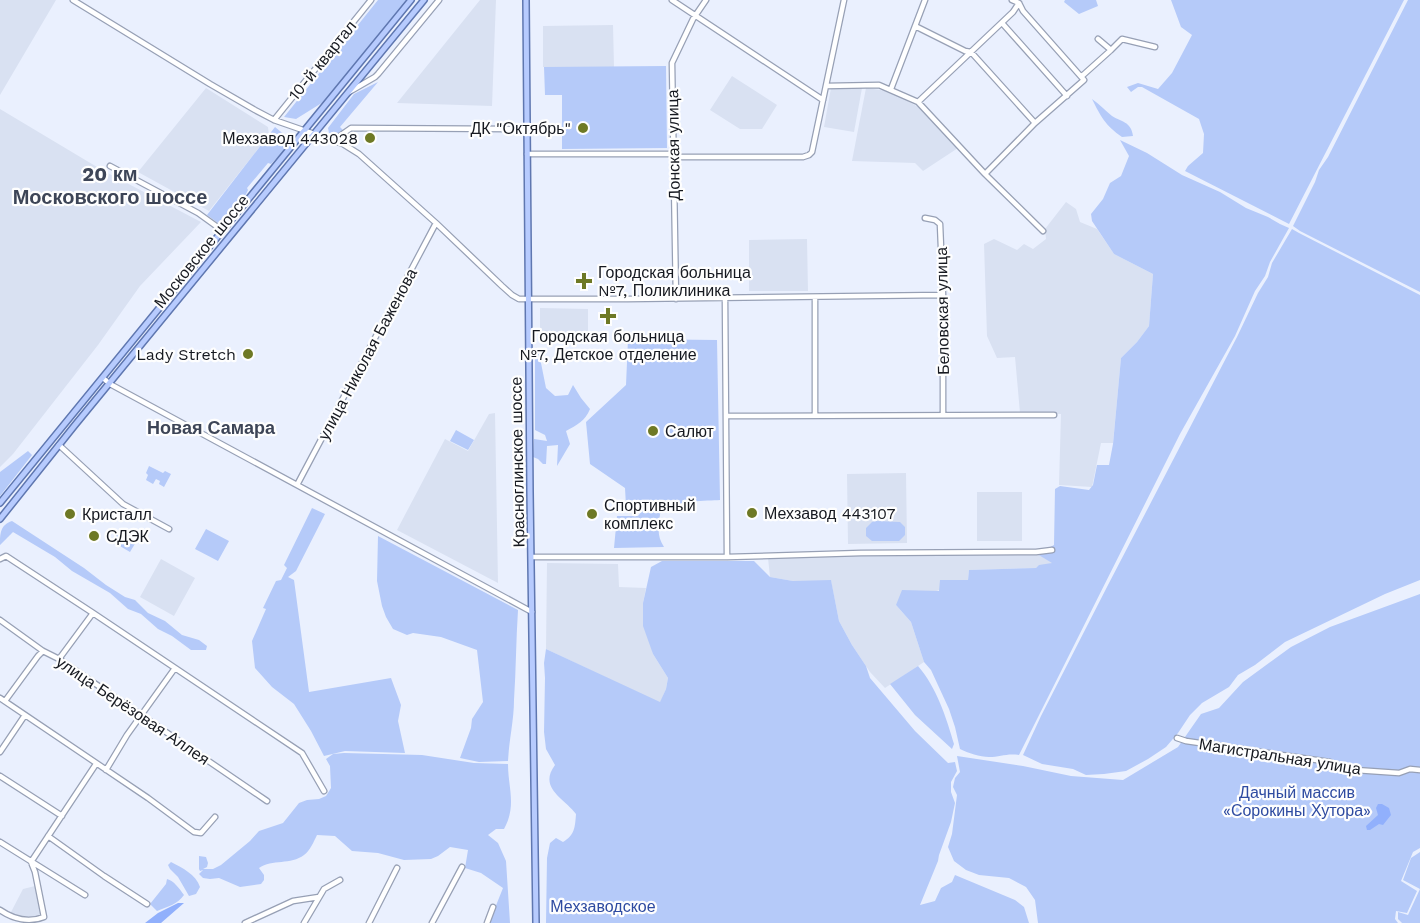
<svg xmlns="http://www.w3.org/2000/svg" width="1420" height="923" viewBox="0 0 1420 923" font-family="'Work Sans',sans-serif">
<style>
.built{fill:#d9e1f2}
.green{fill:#b5caf9}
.water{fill:#91b0fc}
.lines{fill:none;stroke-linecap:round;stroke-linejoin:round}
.minor-casing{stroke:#97a0b5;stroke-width:7}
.major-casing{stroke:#5f77b0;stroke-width:8}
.minor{stroke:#fff;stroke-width:4.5}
.major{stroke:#b7cbfe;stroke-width:5}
.poi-dot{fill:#6e7925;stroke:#fefefe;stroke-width:2}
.labels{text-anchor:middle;stroke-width:4.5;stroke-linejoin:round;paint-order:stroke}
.street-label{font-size:16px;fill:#161920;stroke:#fefefe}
.poi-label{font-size:16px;fill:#161920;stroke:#fefefe;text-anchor:start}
.park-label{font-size:16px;fill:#2e4ba1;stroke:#fefefe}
.neighbourhood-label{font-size:18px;font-weight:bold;fill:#3d4557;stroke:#fefefe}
.quarter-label{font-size:20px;font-weight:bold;fill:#3d4557;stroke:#fefefe}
</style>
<rect width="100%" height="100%" fill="#eaf0fe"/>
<!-- built -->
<path class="built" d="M0,0H56L0,95Z
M480,0H496L492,106L397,103Z
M613,25L614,67H543V26Z
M732,76L777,105L762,129H740L710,110Z
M206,88L268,127L269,135L209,211L138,172Z
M831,88H862L854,132L824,127Z
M866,88L888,91L897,95L920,108L958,148L923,171L915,163L852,161Z
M0,109L102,170L201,222L140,286L98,345L13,454L0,467Z
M1066,202L1076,209L1080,222L1097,229L1114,254L1153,274L1149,326L1137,342L1121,358L1113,443H1101L1092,487L1059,485L1061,414L1020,413L1015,357L997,358L987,336L984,244L994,239L1017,250L1024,244L1033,249L1046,239L1045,229Z
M807,239L808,291H749V240Z
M540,308L588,309V342H540Z
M495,413L498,583L397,530L445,439L468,451L489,414Z
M906,473L907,543L848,544L847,474Z
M977,492H1022V541H977Z
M1037,554L1053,563L1036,568L969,570L968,580L896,605L911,622L924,662L885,688L870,672L852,645L839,621L831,581H793L770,577L768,558L801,556Z
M161,559L195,578L174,616L140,597Z
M547,563L618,564L619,587L646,588L643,603L653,654L668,678L666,689L660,703L546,649Z
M35,886L42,917L34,920L10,914L23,889Z"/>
<!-- green -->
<path class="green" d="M378,0H412L333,96L296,119L284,117Z
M1065,0H1096L1098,6L1079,14L1064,2Z
M1171,0H1404L1289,224L1185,171L1188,166L1203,153L1204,134L1199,119L1142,87H1138L1131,92L1127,87L1138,83L1158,89L1172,73L1192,35L1181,27Z
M1408,0H1420V292L1300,231L1293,226L1315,182L1319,170L1328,157Z
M666,66L667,148L562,149V95H545L544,67Z
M378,82L340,127L345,132L340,136L329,133L328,128L354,94Z
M1092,99C1099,104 1106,111 1112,116C1121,122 1131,121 1133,136L1122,137C1105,125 1101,117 1092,99Z
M275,127L292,141L279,156L271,164L268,163L247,188L248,190L243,200L223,223H218L207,215Z
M1120,140L1147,153L1182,175L1220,192L1246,208L1268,217L1280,224L1289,228L1270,262L1265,276L1255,291L1235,336L1180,434L1019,755C1007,753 1000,757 989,757C980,757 968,753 960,749L955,727L949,709L931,670L924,662L911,622L896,605L902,590L939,591L940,580H968L969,570L1036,568L1039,565L1052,563L1037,554L1054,545L1055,489L1060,486L1089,490L1093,485L1097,465H1109L1113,444L1121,358L1137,342L1149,326L1153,274L1114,254L1092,221L1091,214L1103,199L1110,183L1121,176L1129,156Z
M1292,229L1299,233L1420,295V580L1385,594L1285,642L1255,665L1238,675L1229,687L1202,703L1190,715L1178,733L1166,747L1148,759L1126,771L1104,774L1086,775L1073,769L1042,764L1023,755L1041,716L1108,585L1237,337L1258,293L1268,277L1272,263Z
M628,339L717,340L720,500C706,501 667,500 660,514C660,515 659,523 659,524C658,533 659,539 664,547L614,548L617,516H638L647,505L626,506L625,488L590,464L586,422L626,385Z
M539,353L546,388L555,396L568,395L573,385L581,398L590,409C585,421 577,425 566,431L570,444L557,466L558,445L547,446L546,464H543L538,459L533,457L534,439L547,441L545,435L535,430V357Z
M456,430L474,440L468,450L450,441Z
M28,451L32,455L0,496V472Z
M149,466L163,473L165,471L171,474L164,487L159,484L160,481L156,479L153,484L146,480L148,475L146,473Z
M312,508L325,514L296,571L288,577L294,580L309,692L391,678L401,705L398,721L405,753L345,751L324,756L311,731L294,704L272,687L255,668L252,641L266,609L263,608L276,581L281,580L287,568L284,565Z
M12,521L84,568L106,585L125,597L135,600L148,613L165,621L182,635L199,640L207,646L206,650H191L172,636L158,629L141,614L128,609L110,593L72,571L55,557L13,532L0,545C0,534 0,525 12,521Z
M876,521L900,522L905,527V535L899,541H872L866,536V528L872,522Z
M206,529L229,541L218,561L195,549Z
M118,532L136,542L130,552L113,542Z
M378,536L518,610C516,640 516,670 514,700C514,720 509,740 508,761L479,762L460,758L471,728L472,719L483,702L477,650L441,637L413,633L407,635L393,629L386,617L382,606L377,581Z
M662,561H754L770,577L793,581L831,580L839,621L852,645L866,666L870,678L915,731L948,763L955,762L957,771L951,782V792L955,803L951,822L939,855L938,861L920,905L935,901L941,888L952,882L955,875L1015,900L1024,907L1029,923H546L547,858L550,843L556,838L563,842C575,835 575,827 576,814C564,798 538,788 555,765L546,749L544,732L545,678L544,663L546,649L660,702L666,689L668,678L653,654L643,626V603L651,567Z
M1420,594V848L1413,852L1401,881L1417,891L1407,913L1396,911L1395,919L1398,923H1038L1035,900L1026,887L1009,878L979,875L966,870L954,861L948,847L952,834L957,795L953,787L955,778L960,772L957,756L1023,766L1071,776L1123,780L1178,747L1201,714L1219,708L1243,682L1291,647L1330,627Z
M918,666C937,688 946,717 954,744L952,749L915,715L890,684Z
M344,753L422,755L474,763L508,764C508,788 517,805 504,829H496L488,835L498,843L506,861L510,923H489L503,888L481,873L465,868L468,850L450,847L438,856L431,859L404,860L378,853L352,851L335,836L317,835C314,841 310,851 304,855C291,865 272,859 259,868L264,875V880L261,884L240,887L219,878L210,879L203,878L199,874L203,870L200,871L199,869V856L206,857L208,863L207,867L203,869H213L221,865L250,841L259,831L283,823L299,803L307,800L319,799L326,796L331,788L330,766L326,759L333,754Z
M1420,852V889L1403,880L1411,858Z
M171,862C182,868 196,874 200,887L196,894L189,896L178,877L170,869L168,865Z
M167,879C174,881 179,888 184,895C178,904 167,907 157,911L150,904L166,884Z
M1420,889V923H1402L1398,919V912L1408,915Z"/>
<!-- water -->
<path class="water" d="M1378,804H1382L1389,808L1391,815L1383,825L1379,824L1370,830H1367L1366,826L1378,815L1376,808Z
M178,903H184L161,923H145L158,913Z"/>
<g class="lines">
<!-- minor casing -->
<g class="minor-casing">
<path id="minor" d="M73,0L210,84L255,110L274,120L343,144L359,154L436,223L502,286L512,295L519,299H627L943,295
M672,0L823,100
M1002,23L1067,96
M915,26L965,51L971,52L1035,123
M1098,39L1111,50L1122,39L1155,47
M1082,76L1111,50
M826,86L879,85L918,102L1013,12L1019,3
M891,89L925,0
M349,92L375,77L378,74L439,0
M918,102L985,174L1043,231
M274,120L371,0
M334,140L351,128L526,129
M527,154H673
M674,157H803L809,155L812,152L844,0
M110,166L198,213L223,231
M985,174L1035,123L1084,80L1023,11L1019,3L1012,0
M925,218L935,220L940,224L943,295V415
M725,297L727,557
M676,299L672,63L693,19L706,0
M103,378L110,384L532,612
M727,416L1054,415
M815,416V297
M59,445L123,504L169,529
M297,485L436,223
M532,557H727L861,553L1036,552L1052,550
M0,559L6,556L93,613L302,753L324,791
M0,620L43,651L59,659L267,801
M59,659L93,613
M0,698L148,798L194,832L201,833L215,817
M5,701L38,656L43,651
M1177,738L1186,741L1330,762L1341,769L1399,773L1410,769L1420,770
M0,752L25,715
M106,770L127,735L175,668
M0,776L62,816
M48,836L104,876L147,904
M0,842L85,895
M31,862L96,764
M0,910C13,919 29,923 44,917L35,872L31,862
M245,923L293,901L319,897
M304,923L324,889L340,880
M369,923L397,868
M432,923L462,867
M487,923L493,907"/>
</g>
<!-- major casing -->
<g class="major-casing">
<path id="major" d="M526,0C527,164 529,328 530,492L536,923
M0,503L411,0
M0,519L75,425L424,0"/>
</g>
<!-- minor -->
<use href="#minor" class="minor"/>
<!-- major -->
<use href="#major" class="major"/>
</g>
<!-- markers -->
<g class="poi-dot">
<circle cx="583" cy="128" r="6"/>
<circle cx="370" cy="138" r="6"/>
<path d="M581 272h6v6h6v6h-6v6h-6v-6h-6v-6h6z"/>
<path d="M605 307h6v6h6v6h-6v6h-6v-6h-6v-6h6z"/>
<circle cx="248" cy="354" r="6"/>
<circle cx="653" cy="431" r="6"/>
<circle cx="752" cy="513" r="6"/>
<circle cx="70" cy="514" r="6"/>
<circle cx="592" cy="514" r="6"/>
<circle cx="94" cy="536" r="6"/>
</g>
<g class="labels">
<!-- street labels -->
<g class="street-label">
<text transform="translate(322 60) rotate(-51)" y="6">10-й квартал</text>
<text transform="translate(673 145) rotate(-91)" y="6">Донская улица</text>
<text transform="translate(201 251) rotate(-51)" y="6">Московское шоссе</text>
<text transform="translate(942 311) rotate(-91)" y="6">Беловская улица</text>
<text transform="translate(367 354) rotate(-62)" y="6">улица Николая Баженова</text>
<text transform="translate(517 462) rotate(-91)" y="6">Красноглинское шоссе</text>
<text transform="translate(133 710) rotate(34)" y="6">улица Берёзовая Аллея</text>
<text transform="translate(1280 756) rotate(9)" y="6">Магистральная улица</text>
</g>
<!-- poi labels -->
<g class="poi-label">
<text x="571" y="134" text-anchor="end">ДК "Октябрь"</text>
<text x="358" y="144" text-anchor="end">Мехзавод 443028</text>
<text x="598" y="278">Городская больница<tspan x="598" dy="18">№7, Поликлиника</tspan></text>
<text x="608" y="342" text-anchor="middle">Городская больница<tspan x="608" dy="18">№7, Детское отделение</tspan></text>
<text x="236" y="360" text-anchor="end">Lady Stretch</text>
<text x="665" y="437">Салют</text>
<text x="604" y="511">Спортивный<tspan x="604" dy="18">комплекс</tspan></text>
<text x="764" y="519">Мехзавод 443107</text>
<text x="82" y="520">Кристалл</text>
<text x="106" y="542">СДЭК</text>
</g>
<!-- park labels -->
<g class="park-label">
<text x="1297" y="798">Дачный массив<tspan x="1297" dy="18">«Сорокины Хутора»</tspan></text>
<text x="603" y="912">Мехзаводское</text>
</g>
<!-- neighbourhood labels -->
<g class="neighbourhood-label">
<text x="211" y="434">Новая Самара</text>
</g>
<!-- quarter labels -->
<g class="quarter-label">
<text x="110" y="181">20 км<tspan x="110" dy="23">Московского шоссе</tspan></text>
</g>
</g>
</svg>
